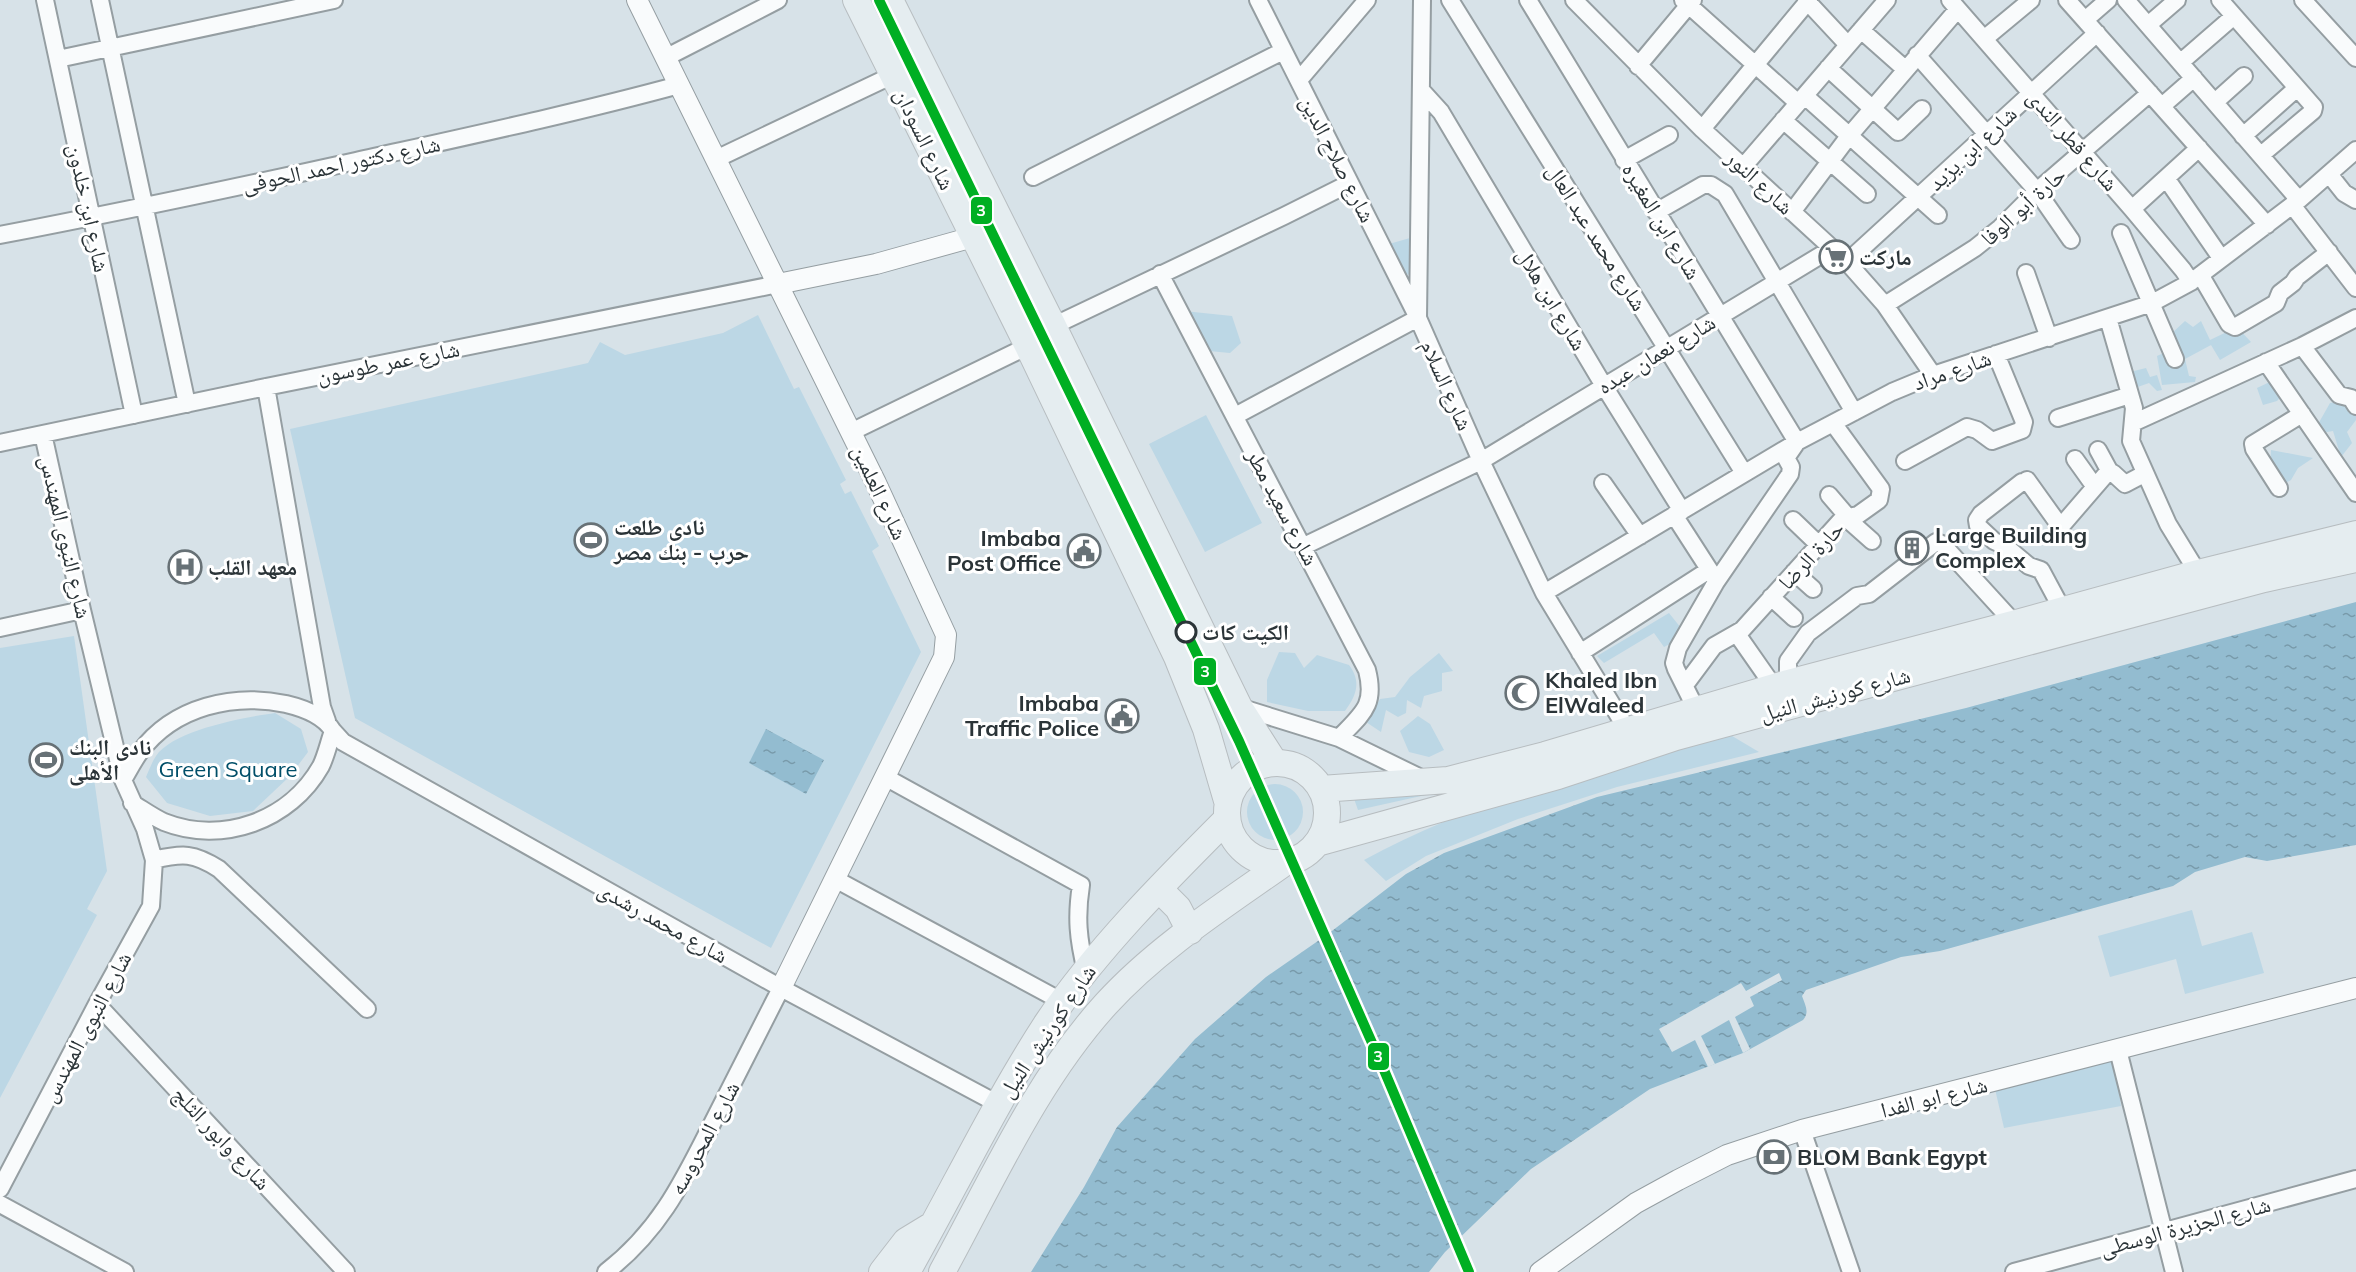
<svg xmlns="http://www.w3.org/2000/svg" width="2356" height="1272" viewBox="0 0 2356 1272" font-family="Mulish,'Noto Naskh Arabic',sans-serif">
<style>
.green{fill:#bcd7e5}
.water{fill:url(#water-ripples)}
.pier{fill:#d7e2e8}
.lines{fill:none;stroke-linecap:round;stroke-linejoin:round}
.minor-casing{stroke:#959ea2;stroke-width:20}
.tertiary-casing{stroke:#959ea2;stroke-width:22}
.primary-casing{stroke:#b7bdc0;stroke-width:28}
.minor{stroke:#f9fbfc;stroke-width:16}
.tertiary{stroke:#f9fbfc;stroke-width:20}
.primary{stroke:#e5edf0;stroke-width:26}
.metro-1-casing{stroke:#fff;stroke-width:15}
.metro-1{stroke:#00af23;stroke-width:10}
.stop-dot{fill:#fff;stroke:#2b3438;stroke-width:3}
.labels{text-anchor:middle;stroke-width:6;stroke-linejoin:round;paint-order:stroke}
.street-label{font-size:22px;fill:#2b3438;stroke:#fff}
.poi-label{font-size:22px;font-weight:bold;fill:#2b3438;stroke:#fff;text-anchor:start}
.stop-label{font-size:22px;font-weight:bold;fill:#2b3438;stroke:#fff;text-anchor:start}
.park-label{font-size:22px;fill:#004e68;stroke:#fff}
.line-badge{stroke:#fff;stroke-width:2}
.badge-label{font-size:16px;text-anchor:middle;font-weight:bold;fill:#fff}
</style>
<defs>
<pattern id="water-ripples" width="26" height="14" patternUnits="userSpaceOnUse" patternTransform="scale(1.5)"><rect width="26" height="14" fill="#93bcd0"/><path d="M2 4q2-2 4 0t4 0M15 11q2-2 4 0t4 0" fill="none" stroke="#789aaa"/></pattern>
</defs>
<rect width="100%" height="100%" fill="#d7e2e8"/>
<!-- green -->
<path class="green" d="M1410,238L1412,275L1400,273L1389,244Z
M1184,311L1232,316L1241,343L1230,353L1209,351Z
M758,315L794,389L799,387L846,480L840,484L845,494L851,491L879,546L872,551L921,652L771,948L355,718L290,429L588,363L600,342L625,355L723,333Z
M2185,321L2193,327L2201,321L2210,340L2237,327L2251,342L2220,360L2211,345L2185,359L2189,376L2196,377L2195,382L2162,385L2157,356L2175,348L2171,334Z
M2146,368L2150,377L2157,375L2162,390L2157,391L2149,383L2132,389L2126,373Z
M2276,379L2286,391L2277,401L2263,405L2257,388Z
M2345,400L2356,409V420L2347,432L2352,443L2341,457L2333,431L2321,433L2317,426L2330,403Z
M1206,415L1262,523L1205,552L1149,444Z
M2271,450L2313,458L2298,468L2291,480L2284,484L2270,469Z
M1669,613L1681,628V638L1664,647L1654,633L1604,663L1597,656Z
M74,636L107,871L87,909L97,915L0,1098V648Z
M1279,652L1295,653L1304,668L1317,655L1349,665C1362,682 1356,696 1345,711H1308L1267,702V680Z
M1439,653L1453,671L1442,673V691L1424,696L1421,708L1407,700L1406,713L1398,717L1386,710L1381,732L1366,722L1380,699L1395,697L1410,677Z
M275,713L301,729L308,752L290,776L253,811L210,816L167,803L146,777C149,770 152,762 156,756C173,730 246,717 275,713Z
M1418,716L1430,724L1444,750L1429,757L1409,752L1400,731Z
M1722,730L1759,752L1617,787L1518,819L1426,856L1386,881L1364,860C1476,799 1602,768 1722,730Z
M1247 812a28 28 0 1 1 56 0a28 28 0 1 1-56 0Z
M1457,788L1358,810L1352,793Z
M2192,910L2202,946L2252,932L2264,973L2185,994L2176,959L2110,977L2098,936Z
M2114,1056L2121,1106L2004,1128L1995,1089Z"/>
<!-- water -->
<path class="water" d="M2356,602V845L2267,861L2245,857L2195,872L2173,886L1940,951L1901,957L1806,990L1802,996C1805,1005 1810,1012 1803,1020L1743,1053L1650,1089L1531,1169L1445,1252L1429,1272H1031L1084,1187L1117,1127L1195,1039L1266,977L1328,934L1406,874L1444,853L1597,797L1966,708Z
M766,729L824,760L806,794L749,763Z"/>
<!-- pier -->
<path class="pier" d="M1779,973L1782,980L1750,997L1754,1006L1735,1017L1750,1049L1743,1053L1729,1020L1701,1036L1715,1064L1708,1067L1695,1040L1672,1052L1659,1029L1741,983L1746,991Z"/>
<g class="lines">
<!-- minor casing -->
<g class="minor-casing">
<path id="minor" d="M45,0L134,415
M100,0L187,404
M1422,0L1418,318L1481,461L1544,593L1628,731
M1450,0L1744,473
M1528,0L1797,442L1786,458L1791,467L1790,474L1716,582L1678,648L1674,663L1676,669L1697,711
M1574,0L1702,129L1847,262L1885,305L1933,375
M1683,0L1798,103
M1806,0L1848,45
M1950,0L2132,209L2183,270L2191,282
M2067,0L2267,225
M2126,0L2299,200
M2220,0L2314,107L2313,111L2261,155
M2303,0L2356,58
M2085,20L2108,0
M2148,25L2177,0
M1861,30L1905,69
M1984,39L2031,0
M1917,55L2037,191L2071,240
M665,58L778,0
M58,59L334,0
M2181,62L2234,16
M1638,66L1693,0
M1828,68L1898,132L1922,109
M1299,80L1367,0
M1421,90L1441,112L1604,386L1682,511
M1805,96L1938,215
M2215,102L2244,76
M2162,106L2194,78
M1783,120L1867,194
M1702,129L1809,0
M2243,136L2297,88
M716,159L893,75
M1624,160L1669,135
M1743,167L1887,0
M2329,174L2344,193L2356,200
M1033,177L1283,51
M2166,178L2221,258
M2292,205L2356,288
M2132,209L2199,148
M1656,212L1703,185H1711L1725,194L1854,412
M1792,212L1849,136L1958,9
M2121,233L2175,359
M0,235C119,212 238,187 356,161C464,137 572,114 679,85
M1847,262L2097,33
M2026,273L2049,338
M1160,274L1367,670C1376,705 1363,713 1339,738
M2201,276L2229,324L2235,327L2276,303L2280,293L2293,283L2297,277L2329,252
M1885,305L1975,248L2000,228L2037,191L2150,93
M2108,318L2134,408L2131,441L2168,524L2198,573
M1053,326L1284,216L1350,183
M2302,346L2339,395L2351,398L2356,406
M2266,362L2356,493
M266,387L322,707L327,721
M1235,416L1418,318L1258,0
M2058,418L2130,395
M2133,423L2302,346L2356,318
M851,432L1028,346
M43,434L82,610L123,780
M0,443L266,387L778,284
M2098,450L2110,472
M2075,459L2095,487
M1905,461L1967,427L1977,430L1992,441L2022,430L2024,422L1996,354
M1603,483L1640,536
M2279,488L2254,449L2253,444L2302,414
M1829,495L1847,516
M1674,515L1714,577
M1845,517L1872,541
M1793,520L1819,545
M2060,526L2027,480L2025,483L2022,482L1981,514L1977,520L1978,526L1994,541L2005,546L2029,566L2041,570L2063,611
M2057,531L2107,473H2113L2125,484L2144,474
M1304,546L1481,461L1831,249
M1794,572L1813,589
M1544,593L1797,442L1892,392L1933,375L2152,303L2191,282L2299,200L2356,150
M1771,597L1794,618
M0,628L82,610
M1737,634L1774,687
M1580,653L1709,570
M1788,683V661L1808,633L1857,596L1869,594L1936,542L1942,544L2015,624
M1685,685L1714,646L1742,630L1843,518L1858,515L1879,500L1881,489L1833,423
M1239,707L1339,738L1425,780
M333,731L343,742L781,988L998,1104
M885,777L1081,885C1076,917 1078,939 1086,971
M154,860C183,853 194,853 219,869L367,1009
M835,879L1063,1002
M97,1004L346,1272
M2118,1050L2174,1272
M1802,1130L1851,1272
M0,1189L97,1004L151,906L154,860L145,829L123,780C129,770 134,760 140,752C174,706 234,693 286,704C303,708 324,716 333,731C329,742 326,756 321,766C290,821 222,845 164,822C153,817 142,809 132,803
M0,1204L125,1272
M606,1272C662,1229 685,1177 716,1116C738,1073 759,1031 781,988
M2014,1272L2356,1179"/>
</g>
<!-- tertiary casing -->
<g class="tertiary-casing">
<path id="tertiary" d="M637,0L876,483L946,635L944,657L781,988
M778,284L876,264L973,237
M1540,1272L1636,1203L1678,1180L1727,1155L1802,1130L2356,988"/>
</g>
<!-- primary casing -->
<g class="primary-casing">
<path id="primary" d="M856,0L1028,346L1177,657L1206,729L1228,804
M890,0L1053,326L1239,707L1275,763
M1227 813a50 50 0 1 1 100 0a50 50 0 1 1-100 0Z
M1321,789L1448,780L1545,755L1788,683L2020,622L2198,573L2356,534
M1317,843L1558,776L1676,737L1878,682L2264,579L2356,559
M1159,889L1178,908L1190,931
M882,1272L906,1241L929,1227
M907,1272C954,1189 995,1103 1047,1023C1096,950 1165,881 1227,819
M942,1272C992,1181 1036,1081 1106,1004C1156,949 1223,906 1284,863"/>
</g>
<!-- minor -->
<use href="#minor" class="minor"/>
<!-- tertiary -->
<use href="#tertiary" class="tertiary"/>
<!-- primary -->
<use href="#primary" class="primary"/>
<!-- metro-1 casing -->
<g class="metro-1-casing">
<path id="metro-1" d="M879,0L1239,741L1384,1070L1469,1272"/>
</g>
<!-- metro-1 -->
<use href="#metro-1" class="metro-1"/>
</g>
<!-- icons -->
<defs>
<g id="supermarket-ring" transform="scale(1.725)"><circle r="9.5" fill="#fff" stroke="#677176" stroke-width="1.5"/><path d="M-6-5.5h2.5l.6 2H6L4.5 2H-2.5L-4.4-4H-6ZM-1.5 3.2a1.3 1.3 0 1 0 .1 0ZM3 3.2a1.3 1.3 0 1 0 .1 0Z" fill="#677176"/></g>
<g id="stadium-ring" transform="scale(1.725)"><circle r="9.5" fill="#fff" stroke="#677176" stroke-width="1.5"/><path d="M0-5a6.5 5 0 1 0 0 10a6.5 5 0 1 0 0-10ZM-3.5-1.8h7v3.6h-7Z" fill="#677176"/></g>
<g id="building-ring" transform="scale(1.725)"><circle r="9.5" fill="#fff" stroke="#677176" stroke-width="1.5"/><path d="M-4-6H4V6H1V3H-1V6H-4ZM-2.5-4.3h1.7v1.8h-1.7ZM.8-4.3h1.7v1.8H.8ZM-2.5-1h1.7V.8h-1.7ZM.8-1h1.7V.8H.8Z" fill="#677176"/></g>
<g id="civic-ring" transform="scale(1.725)"><circle r="9.5" fill="#fff" stroke="#677176" stroke-width="1.5"/><path d="M-.6-6.5H3V-4.5H.6V-3L4-1V1h2V6H-6V1h2V-1L-.6-3ZM-1.2 2.5V6h2.4V2.5Z" fill="#677176"/></g>
<g id="hospital-ring" transform="scale(1.725)"><circle r="9.5" fill="#fff" stroke="#677176" stroke-width="1.5"/><path d="M-5-5h3v3.5h4V-5h3V5h-3V1.5h-4V5h-3Z" fill="#677176"/></g>
<g id="mosque-ring" transform="scale(1.725)"><circle r="9.5" fill="#fff" stroke="#677176" stroke-width="1.5"/><path d="M3.5-4.9A6 6 0 1 0 3.5 4.9A5 5 0 1 1 3.5-4.9Z" fill="#677176"/></g>
<g id="bank-ring" transform="scale(1.725)"><circle r="9.5" fill="#fff" stroke="#677176" stroke-width="1.5"/><path d="M-6-4H6V4H-6ZM0-2.3a2.3 2.3 0 1 0 0 4.6a2.3 2.3 0 1 0 0-4.6Z" fill="#677176"/></g>
</defs>
<g fill-rule="evenodd">
<use href="#supermarket-ring" x="1836" y="257"/>
<use href="#stadium-ring" x="591" y="540"/>
<use href="#building-ring" x="1912" y="548"/>
<use href="#civic-ring" x="1084" y="551"/>
<use href="#hospital-ring" x="185" y="567"/>
<use href="#mosque-ring" x="1522" y="693"/>
<use href="#civic-ring" x="1122" y="716"/>
<use href="#stadium-ring" x="46" y="760"/>
<use href="#bank-ring" x="1774" y="1157"/>
</g>
<!-- markers -->
<circle class="stop-dot" cx="1186" cy="632" r="10"/>
<g class="labels">
<!-- street labels -->
<g class="street-label">
<text transform="translate(925 139) rotate(64)" y="8">شارع السودان</text>
<text transform="translate(2073 140) rotate(49)" y="8">شارع قطر الندى</text>
<text transform="translate(1972 148) rotate(-43)" y="8">شارع ابن يزيد</text>
<text transform="translate(1338 159) rotate(63)" y="8">شارع صلاح الدين</text>
<text transform="translate(341 164) rotate(-12)" y="8">شارع دكتور احمد الحوفى</text>
<text transform="translate(1760 182) rotate(43)" y="8">شارع النور</text>
<text transform="translate(2023 206) rotate(-42)" y="8">حارة أبو الوفا</text>
<text transform="translate(89 208) rotate(78)" y="8">شارع ابن خلدون</text>
<text transform="translate(1662 221) rotate(59)" y="8">شارع ابن المغيره</text>
<text transform="translate(1597 237) rotate(58)" y="8">شارع محمد عبد العال</text>
<text transform="translate(1552 299) rotate(59)" y="8">شارع ابن هلال</text>
<text transform="translate(1656 354) rotate(-31)" y="8">شارع نعمان عبده</text>
<text transform="translate(388 362) rotate(-11)" y="8">شارع عمر طوسون</text>
<text transform="translate(1952 370) rotate(-19)" y="8">شارع مراد</text>
<text transform="translate(1447 385) rotate(66)" y="8">شارع السلام</text>
<text transform="translate(880 492) rotate(65)" y="8">شارع العلمين</text>
<text transform="translate(1283 507) rotate(62)" y="8">شارع سعيد مطر</text>
<text transform="translate(66 537) rotate(77)" y="8">شارع النبوى المهندس</text>
<text transform="translate(1811 555) rotate(-47)" y="8">حارة الرضا</text>
<text transform="translate(1835 694) rotate(-15)" y="8">شارع كورنيش النيل</text>
<text transform="translate(663 922) rotate(29)" y="8">شارع محمد رشدى</text>
<text transform="translate(86 1027) rotate(-62)" y="8">شارع النبوى المهندس</text>
<text transform="translate(1047 1031) rotate(-56)" y="8">شارع كورنيش النيل</text>
<text transform="translate(1934 1097) rotate(-14)" y="8">شارع ابو الفدا</text>
<text transform="translate(222 1138) rotate(47)" y="8">شارع وابور الثلج</text>
<text transform="translate(704 1138) rotate(-62)" y="8">شارع المحروسه</text>
<text transform="translate(2185 1226) rotate(-15)" y="8">شارع الجزيرة الوسطى</text>
</g>
<!-- poi labels -->
<g class="poi-label">
<text x="1859" y="265">ماركت</text>
<text x="614" y="535">نادى طلعت<tspan x="614" dy="25">حرب - بنك مصر</tspan></text>
<text x="1935" y="543">Large Building<tspan x="1935" dy="25">Complex</tspan></text>
<text x="1061" y="546" text-anchor="end">Imbaba<tspan x="1061" dy="25">Post Office</tspan></text>
<text x="208" y="575">معهد القلب</text>
<text x="1545" y="688">Khaled Ibn<tspan x="1545" dy="25">ElWaleed</tspan></text>
<text x="1099" y="711" text-anchor="end">Imbaba<tspan x="1099" dy="25">Traffic Police</tspan></text>
<text x="69" y="755">نادى البنك<tspan x="69" dy="25">الأهلى</tspan></text>
<text x="1797" y="1165">BLOM Bank Egypt</text>
</g>
<!-- stop labels -->
<g class="stop-label">
<text x="1202" y="640">الکيت کات</text>
</g>
<!-- park labels -->
<g class="park-label">
<text x="228" y="777">Green Square</text>
</g>
</g>
<g class="line-badge">
<rect x="970" y="196" width="23" height="29" rx="6" fill="#00af23"/>
<rect x="1193" y="657" width="24" height="29" rx="6" fill="#00af23"/>
<rect x="1367" y="1042" width="23" height="29" rx="6" fill="#00af23"/>
</g>
<g class="badge-label">
<text x="981" y="216">3</text>
<text x="1205" y="677">3</text>
<text x="1378" y="1062">3</text>
</g>
</svg>
